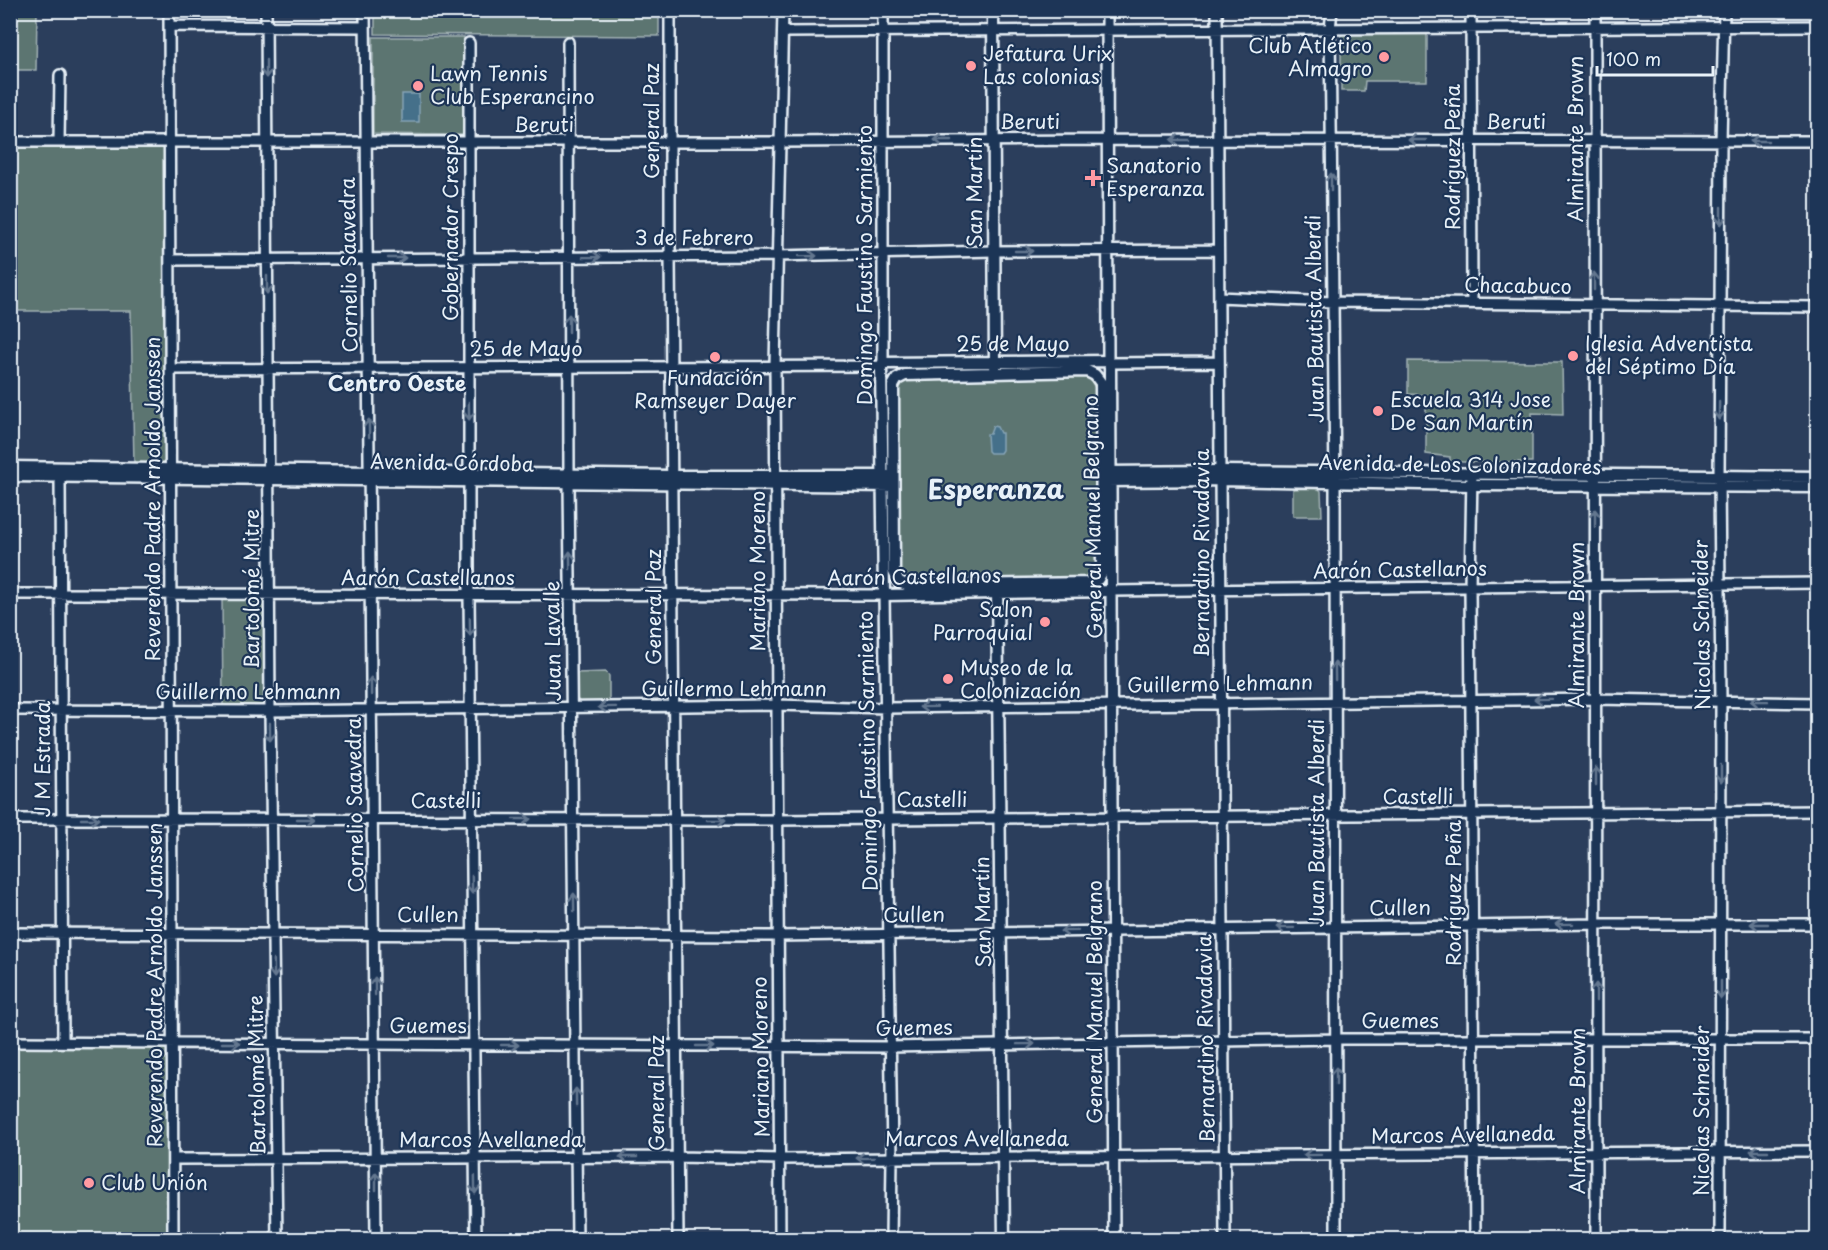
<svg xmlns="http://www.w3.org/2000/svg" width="1828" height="1250" viewBox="0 0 1828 1250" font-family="'Playpen Sans',sans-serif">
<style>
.green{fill:#5c7471;stroke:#a2b2b4;stroke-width:1.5}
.water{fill:#45708a;stroke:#86a4b6;stroke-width:1.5}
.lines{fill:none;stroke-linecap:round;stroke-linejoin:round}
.minor-casing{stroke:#e8f1f8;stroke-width:14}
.major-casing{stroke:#e8f1f8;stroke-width:15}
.minor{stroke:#1d3557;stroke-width:9}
.major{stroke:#1d3557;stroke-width:10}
.oneway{stroke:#64778f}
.poi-dot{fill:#ff9aa2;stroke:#1d3557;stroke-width:2}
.labels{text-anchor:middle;stroke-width:4.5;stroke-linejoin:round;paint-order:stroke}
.poi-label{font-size:20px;fill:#e8f1f8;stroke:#1d3557;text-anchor:start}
.street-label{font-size:20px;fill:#e8f1f8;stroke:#1d3557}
.neighbourhood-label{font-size:21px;font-weight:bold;fill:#e8f1f8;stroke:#1d3557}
.district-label{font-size:26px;font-weight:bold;fill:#e8f1f8;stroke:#1d3557}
</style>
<rect width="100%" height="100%" fill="#2b3e5c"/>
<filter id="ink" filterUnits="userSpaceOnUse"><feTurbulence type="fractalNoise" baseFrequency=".0167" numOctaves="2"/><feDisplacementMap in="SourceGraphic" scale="12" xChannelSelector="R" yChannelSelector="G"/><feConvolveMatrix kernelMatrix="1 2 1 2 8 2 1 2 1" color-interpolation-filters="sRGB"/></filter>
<g filter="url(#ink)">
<!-- green -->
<path class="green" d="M10,11H37L36,70H11Z
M375,11H659V36L375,34Z
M1341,32H1427V81H1365L1364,91H1341Z
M373,37H464L463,135L373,134Z
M11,142H170L171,464H134L131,311H11Z
M1408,361L1562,362L1563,414L1532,413V462H1450V457L1426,454V395L1408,394Z
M1080,376L1090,379L1095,388L1096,563L1091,574L1079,578L909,580L900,576L898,572L896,389L903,380Z
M1318,488L1321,491L1322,516H1293V489Z
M222,597H268L269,710H223Z
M606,672L609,676V704H582L577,699V673Z
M11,1046H167V1239L11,1240Z"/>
<!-- water -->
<path class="water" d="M402,94H419V122H402Z
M993,426L997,427L1000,433H1002V450L1000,453H990L988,451L987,434H990Z"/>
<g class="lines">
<!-- minor casing -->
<g class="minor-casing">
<path id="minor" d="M169,10L173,1240
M266,10L270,711L277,1240
M365,10L376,1240
M670,10V256L678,1240
M883,10V363
M1107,10L1108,361
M1217,10L1225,1240
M1332,10L1330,29L1335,482L1336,1240
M1471,10L1472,303
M1595,10L1596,1240
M169,26L365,27
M783,32L1818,26
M568,42L569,482L577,1240
M469,43V596L476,1240
M10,142H779L1108,140L1818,141
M59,142L60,75
M170,260L777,256L994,251L1218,250
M1219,297L1332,302L1818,307
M1110,363L1219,362
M171,369L881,366
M1472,474L1470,586L1475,1240
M60,477L63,1042
M10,594L884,595L892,1157L891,1240
M10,710L270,711L776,705L886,708L1596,699L1818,703
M10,819L777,820L1818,811
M10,933L778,936L1596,924H1818
M10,1042L889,1047L1336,1039H1818
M173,1159L676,1157L780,1159L1818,1151
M780,1240L775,365L783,10
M1114,1240L1111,591L1818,583
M1720,1240L1721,701L1719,477L1721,141L1724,10"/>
</g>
<!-- major casing -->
<g class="major-casing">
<path id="major" d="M993,10L995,367
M1108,361L1110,363L1111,591L884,595L881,366L883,363Z
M1087,371L1095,375L1101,383L1102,572L1098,579L1090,583L909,586L899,582L894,572L893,386L897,379L905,375Z
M10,467L672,476H893
M1104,472L1220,471L1818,477
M10,476L893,486
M1106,481L1220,480L1470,485L1818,487
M997,589L1004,1240"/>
</g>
<!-- minor -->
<use href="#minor" class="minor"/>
<!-- major -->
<use href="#major" class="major"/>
</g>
<!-- one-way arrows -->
<defs><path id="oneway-shaft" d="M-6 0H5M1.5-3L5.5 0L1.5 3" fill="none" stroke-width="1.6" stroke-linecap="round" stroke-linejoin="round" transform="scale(1.5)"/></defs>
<g class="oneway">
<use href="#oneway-shaft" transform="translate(266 69) rotate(90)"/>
<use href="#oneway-shaft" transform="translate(943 140) rotate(180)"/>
<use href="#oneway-shaft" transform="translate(1180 140) rotate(-180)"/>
<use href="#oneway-shaft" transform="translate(1417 140) rotate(-180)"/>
<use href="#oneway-shaft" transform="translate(1759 141) rotate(-180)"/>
<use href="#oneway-shaft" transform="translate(1331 182) rotate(-90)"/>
<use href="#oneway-shaft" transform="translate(1721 216) rotate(90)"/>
<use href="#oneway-shaft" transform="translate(1024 251)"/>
<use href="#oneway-shaft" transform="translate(808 256) rotate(-1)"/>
<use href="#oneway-shaft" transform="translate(592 257) rotate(-1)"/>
<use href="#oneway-shaft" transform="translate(397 258)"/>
<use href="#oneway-shaft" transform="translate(1594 281) rotate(-90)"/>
<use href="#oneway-shaft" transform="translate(267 285) rotate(90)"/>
<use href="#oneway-shaft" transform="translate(569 323) rotate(-90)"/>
<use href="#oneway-shaft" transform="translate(469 411) rotate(89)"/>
<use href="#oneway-shaft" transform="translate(1719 411) rotate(91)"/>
<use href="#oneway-shaft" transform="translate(369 428) rotate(-91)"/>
<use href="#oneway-shaft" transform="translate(1595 518) rotate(-90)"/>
<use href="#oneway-shaft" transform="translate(570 560) rotate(-91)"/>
<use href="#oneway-shaft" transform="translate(470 627) rotate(89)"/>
<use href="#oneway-shaft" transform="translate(1335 671) rotate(-91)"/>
<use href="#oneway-shaft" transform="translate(371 686) rotate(-91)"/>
<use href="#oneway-shaft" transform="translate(1543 699) rotate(179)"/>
<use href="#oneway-shaft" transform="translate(1759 701) rotate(-179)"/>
<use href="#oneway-shaft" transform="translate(607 707) rotate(179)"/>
<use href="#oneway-shaft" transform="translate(928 707) rotate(179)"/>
<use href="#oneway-shaft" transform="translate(270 732) rotate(89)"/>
<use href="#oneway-shaft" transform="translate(1721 774) rotate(90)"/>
<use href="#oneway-shaft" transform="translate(1596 776) rotate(-90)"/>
<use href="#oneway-shaft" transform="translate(90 819)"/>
<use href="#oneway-shaft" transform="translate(306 819)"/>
<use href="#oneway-shaft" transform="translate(522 819)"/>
<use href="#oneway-shaft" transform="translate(717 820)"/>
<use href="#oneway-shaft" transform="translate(472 885) rotate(89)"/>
<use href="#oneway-shaft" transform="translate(574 902) rotate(-91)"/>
<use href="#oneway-shaft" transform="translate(1564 924) rotate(179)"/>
<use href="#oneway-shaft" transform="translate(1759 924) rotate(-180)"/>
<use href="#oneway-shaft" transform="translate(1285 928) rotate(179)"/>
<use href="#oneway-shaft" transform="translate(1069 931) rotate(179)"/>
<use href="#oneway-shaft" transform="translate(274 969) rotate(89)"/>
<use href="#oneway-shaft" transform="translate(375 986) rotate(-91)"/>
<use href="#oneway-shaft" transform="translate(1721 990) rotate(90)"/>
<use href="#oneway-shaft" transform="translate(1596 992) rotate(-90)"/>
<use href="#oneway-shaft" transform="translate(231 1043)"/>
<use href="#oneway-shaft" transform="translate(1026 1044) rotate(-1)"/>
<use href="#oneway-shaft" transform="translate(510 1045)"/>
<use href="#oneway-shaft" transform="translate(705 1046)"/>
<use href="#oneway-shaft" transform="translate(1336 1076) rotate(-90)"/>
<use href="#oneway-shaft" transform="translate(576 1097) rotate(-91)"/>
<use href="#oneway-shaft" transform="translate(1759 1151) rotate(-180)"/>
<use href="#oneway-shaft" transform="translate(1312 1155) rotate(179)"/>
<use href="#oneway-shaft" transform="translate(628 1157) rotate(180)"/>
<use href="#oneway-shaft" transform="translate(865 1158) rotate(179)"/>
<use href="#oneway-shaft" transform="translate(376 1181) rotate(-90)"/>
<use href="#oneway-shaft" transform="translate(475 1185) rotate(89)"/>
</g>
</g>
<!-- markers -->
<g class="poi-dot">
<circle cx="1384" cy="57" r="6"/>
<circle cx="971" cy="66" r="6"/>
<circle cx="418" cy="86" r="6"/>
<path d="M1090 169h6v6h6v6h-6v6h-6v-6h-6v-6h6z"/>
<circle cx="1573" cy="356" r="6"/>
<circle cx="715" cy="357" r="6"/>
<circle cx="1378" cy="411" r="6"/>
<circle cx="1045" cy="622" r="6"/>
<circle cx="948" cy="679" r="6"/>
<circle cx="89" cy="1183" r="6"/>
</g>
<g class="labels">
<!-- poi labels -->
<g class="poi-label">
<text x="1372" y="53" text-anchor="end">Club Atlético<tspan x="1372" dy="23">Almagro</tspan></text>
<text x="983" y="61">Jefatura Urix<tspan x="983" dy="23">Las colonias</tspan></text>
<text x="430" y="81">Lawn Tennis<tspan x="430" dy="23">Club Esperancino</tspan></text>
<text x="1106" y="173">Sanatorio<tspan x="1106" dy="23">Esperanza</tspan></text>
<text x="1585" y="351">Iglesia Adventista<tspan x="1585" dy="23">del Séptimo Día</tspan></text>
<text x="715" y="385" text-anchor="middle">Fundación<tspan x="715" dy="23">Ramseyer Dayer</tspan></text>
<text x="1390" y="407">Escuela 314 Jose<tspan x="1390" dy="23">De San Martín</tspan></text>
<text x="1033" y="617" text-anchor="end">Salon<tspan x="1033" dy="23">Parroquial</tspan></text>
<text x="960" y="675">Museo de la<tspan x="960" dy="23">Colonización</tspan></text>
<text x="101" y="1190">Club Unión</text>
</g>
<!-- street labels -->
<g class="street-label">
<text transform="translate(652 121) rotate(-90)" y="7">General Paz</text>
<text x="1030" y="129">Beruti</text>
<text x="1516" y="129">Beruti</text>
<text x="544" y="132">Beruti</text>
<text transform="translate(1576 139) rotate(-90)" y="7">Almirante Brown</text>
<text transform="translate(1453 157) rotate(-90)" y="7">Rodríguez Peña</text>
<text transform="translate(975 192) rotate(-90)" y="7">San Martín</text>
<text transform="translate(451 227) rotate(-90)" y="7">Gobernador Crespo</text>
<text x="694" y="245">3 de Febrero</text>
<text transform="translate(349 265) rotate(-91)" y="7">Cornelio Saavedra</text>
<text transform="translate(865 265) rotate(-90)" y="7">Domingo Faustino Sarmiento</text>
<text transform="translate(1518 286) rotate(1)" y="7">Chacabuco</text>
<text transform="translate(1315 319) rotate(-91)" y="7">Juan Bautista Alberdi</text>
<text x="1013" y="351">25 de Mayo</text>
<text x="526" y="356">25 de Mayo</text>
<text transform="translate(452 463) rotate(1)" y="7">Avenida Córdoba</text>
<text transform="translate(1460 465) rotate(1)" y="7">Avenida de Los Colonizadores</text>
<text transform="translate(153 499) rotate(-90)" y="7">Reverendo Padre Arnoldo Janssen</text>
<text transform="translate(1093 517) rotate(-91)" y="7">General Manuel Belgrano</text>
<text transform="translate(1202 553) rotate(-90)" y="7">Bernardino Rivadavia</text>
<text transform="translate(1400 570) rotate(-1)" y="7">Aarón Castellanos</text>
<text transform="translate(758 571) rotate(-90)" y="7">Mariano Moreno</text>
<text transform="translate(914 577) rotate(-1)" y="7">Aarón Castellanos</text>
<text x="428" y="585">Aarón Castellanos</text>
<text transform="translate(252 589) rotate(-90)" y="7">Bartolomé Mitre</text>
<text transform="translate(654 607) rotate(-90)" y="7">General Paz</text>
<text transform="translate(1577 625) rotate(-90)" y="7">Almirante Brown</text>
<text transform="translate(1702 625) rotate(-91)" y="7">Nicolas Schneider</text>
<text transform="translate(553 641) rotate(-91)" y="7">Juan Lavalle</text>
<text transform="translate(1220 684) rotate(-1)" y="7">Guillermo Lehmann</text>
<text x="734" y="696">Guillermo Lehmann</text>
<text x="248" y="699">Guillermo Lehmann</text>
<text transform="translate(868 751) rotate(-91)" y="7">Domingo Faustino Sarmiento</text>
<text transform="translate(43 759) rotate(-90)" y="7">J M Estrada</text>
<text x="1418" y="804">Castelli</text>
<text x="932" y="807">Castelli</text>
<text x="446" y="808">Castelli</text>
<text transform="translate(355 805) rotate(-91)" y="7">Cornelio Saavedra</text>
<text transform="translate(1317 823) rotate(-90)" y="7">Juan Bautista Alberdi</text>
<text transform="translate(1454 893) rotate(-90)" y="7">Rodríguez Peña</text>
<text transform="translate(1400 908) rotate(-1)" y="7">Cullen</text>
<text transform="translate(983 912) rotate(-91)" y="7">San Martín</text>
<text x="428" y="922">Cullen</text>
<text transform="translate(914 915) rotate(-1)" y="7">Cullen</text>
<text transform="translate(155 985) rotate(-90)" y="7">Reverendo Padre Arnoldo Janssen</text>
<text transform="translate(1095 1002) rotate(-90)" y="7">General Manuel Belgrano</text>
<text x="1400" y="1028">Guemes</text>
<text x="428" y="1033">Guemes</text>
<text transform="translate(914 1028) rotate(-1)" y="7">Guemes</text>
<text transform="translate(1206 1039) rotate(-91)" y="7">Bernardino Rivadavia</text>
<text transform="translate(761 1057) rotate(-91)" y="7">Mariano Moreno</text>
<text transform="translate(257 1075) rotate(-91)" y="7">Bartolomé Mitre</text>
<text transform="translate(657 1093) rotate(-90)" y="7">General Paz</text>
<text transform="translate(1578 1111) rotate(-90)" y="7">Almirante Brown</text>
<text transform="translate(1702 1111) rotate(-90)" y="7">Nicolas Schneider</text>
<text transform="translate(1463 1135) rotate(-1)" y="7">Marcos Avellaneda</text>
<text x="977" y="1146">Marcos Avellaneda</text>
<text x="491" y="1147">Marcos Avellaneda</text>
</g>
<!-- neighbourhood labels -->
<g class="neighbourhood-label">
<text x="397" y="391">Centro Oeste</text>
</g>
<!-- district labels -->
<g class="district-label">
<text x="996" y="499">Esperanza</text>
</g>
</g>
<!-- margin -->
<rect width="1828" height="1250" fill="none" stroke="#1d3557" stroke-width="36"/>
<rect x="18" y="18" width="1792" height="1214" fill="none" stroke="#e8f1f8" stroke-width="2" filter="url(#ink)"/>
<!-- scale -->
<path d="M1597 66v9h116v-9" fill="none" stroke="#e8f1f8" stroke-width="3"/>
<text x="1606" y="66" font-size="18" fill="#e8f1f8" stroke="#1d3557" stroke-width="4.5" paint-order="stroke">100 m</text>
</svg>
